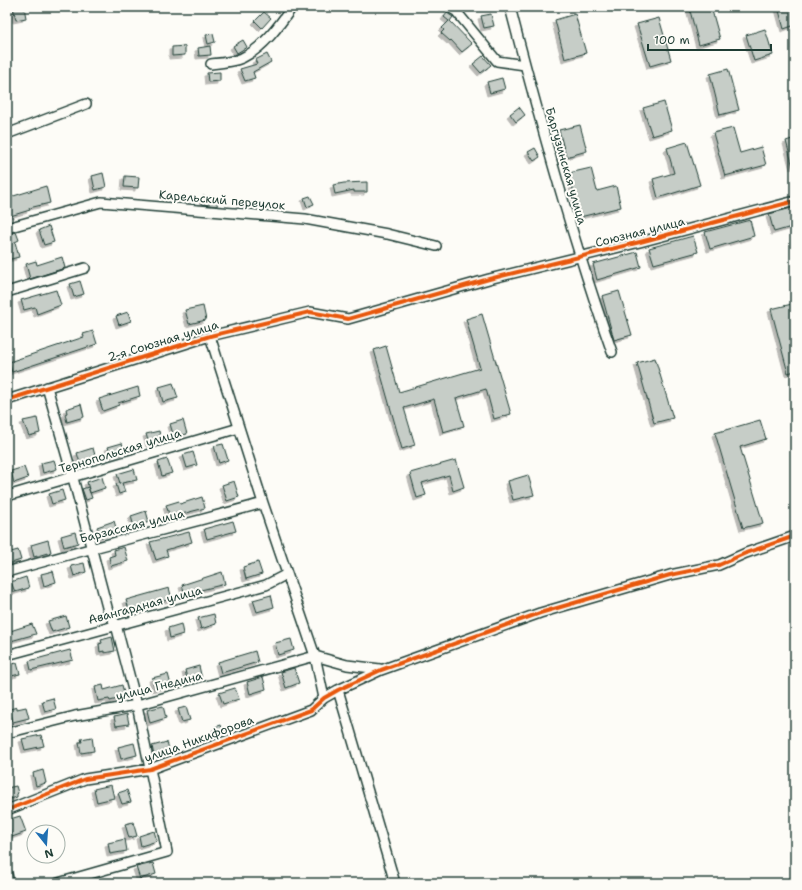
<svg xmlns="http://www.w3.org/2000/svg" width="802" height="890" viewBox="0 0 802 890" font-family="'Shantell Sans',sans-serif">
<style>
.building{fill:#c6cdc7;stroke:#1f3d34;filter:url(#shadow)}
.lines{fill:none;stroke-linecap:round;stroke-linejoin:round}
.minor-casing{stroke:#1f3d34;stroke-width:12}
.minor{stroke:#fdfcf7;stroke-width:9}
.cycleway-casing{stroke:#fdfcf7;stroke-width:6}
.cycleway{stroke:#e8590c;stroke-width:4}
.labels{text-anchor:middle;stroke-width:4;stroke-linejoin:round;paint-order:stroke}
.street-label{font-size:12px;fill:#1f3d34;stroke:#fdfcf7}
</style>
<defs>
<filter id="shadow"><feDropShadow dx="-3" dy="3" stdDeviation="0" flood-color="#0004"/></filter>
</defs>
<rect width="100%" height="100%" fill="#fdfcf7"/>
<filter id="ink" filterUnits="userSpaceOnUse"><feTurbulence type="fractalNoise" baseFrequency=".025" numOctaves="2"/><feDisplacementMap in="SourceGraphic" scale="8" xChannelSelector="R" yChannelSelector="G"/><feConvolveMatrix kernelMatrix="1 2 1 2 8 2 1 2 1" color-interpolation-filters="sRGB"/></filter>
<g filter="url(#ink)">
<!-- building -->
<path class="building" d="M13,7H24L26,18L16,20Z
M689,7H711L720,39L699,45Z
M778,7H795V25L784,29Z
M264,12L271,18L262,28L255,21Z
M447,13L453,17L450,21L472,44L462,52L451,40L450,41L441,33L444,30L442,28L449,21L444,17Z
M491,14L494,26L484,28L481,16Z
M575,14L586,53L565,59L555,20Z
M659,18L671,60L650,66L637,24Z
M765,29L773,55L754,61L746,35Z
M213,34L215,42L208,44L206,35Z
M243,40L247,47L237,53L233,46Z
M185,46V55L172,56V47Z
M210,46L211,55L199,56L198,48Z
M267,54L271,62L253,72L255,78L245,81L240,69L257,64L255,60Z
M483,56L491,65L481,73L473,64Z
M728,69L739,110L720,115L710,74Z
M220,72V81L208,82L207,73Z
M502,78L505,89L490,93L487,82Z
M664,102L672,130L652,136L643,108Z
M519,107L525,115L516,122L510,114Z
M580,125L587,151L566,157L559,130Z
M733,128L740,153L761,147L766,165L725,176L713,133Z
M795,138V166L793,167L786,141Z
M687,142L700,185L658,198L653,179L674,173L667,148Z
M535,148L540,157L534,161L528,152Z
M591,168L597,191L616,186L621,207L580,217L569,173Z
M103,173L106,187L95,190L92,176Z
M125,176L139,177L138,188L124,187Z
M367,182V192H354V190L335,194L333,185L344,183Z
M46,186L50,203L29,208L30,210L7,217V198Z
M203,196L218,198L217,206L202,204Z
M310,196L314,204L307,207L304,198Z
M795,207V226L774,232L769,214Z
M750,220L754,236L710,249L705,232Z
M49,226L54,242L44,245L39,230Z
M16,232L19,240L15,242L19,257L7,260V241L10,240L8,234Z
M693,236L698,252L654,264L649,248Z
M637,252L641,267L597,280L593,264Z
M62,257L65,268L30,279L26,264L36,261L37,265Z
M80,281L84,294L74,297L70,284Z
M56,290L61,305L37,314L35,307L24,310L21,300Z
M619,291L632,335L614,340L602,296Z
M792,304L795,315V371L788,373L771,309Z
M203,306L206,320L189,324L185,310Z
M128,312L131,321L119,325L116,316Z
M482,314L511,414L494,419L486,389L456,398L464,426L443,432L434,399L404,408L415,445L402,449L374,350L386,346L399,392L480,368L466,319Z
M93,331L97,344L12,372L9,362L84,337L83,334Z
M655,358L673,418L654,423L637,363Z
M173,383L178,398L163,402L159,387Z
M138,387L140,396L118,403L119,405L103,411L99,399Z
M81,404L84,417L67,422L65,414L67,413L66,409Z
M37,418L40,433L29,436L23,421Z
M183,420L187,434L174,437L170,424Z
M760,420L766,439L740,447L763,523L743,528L715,433Z
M159,431L161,441L149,444L146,434Z
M122,443L125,452L111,456L108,447Z
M223,444L228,460L219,463L214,446Z
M93,448L96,459L80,463L77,453Z
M193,452L197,465L187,468L183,455Z
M167,459L172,473L162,476L158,462Z
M54,460L57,469L43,473L41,463Z
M456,460L464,487L453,491L449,475L422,483L426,495L417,498L410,473Z
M24,467L28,478L14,483L11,471Z
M134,469L137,480L122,483L125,492L119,494L116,484L120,483L117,474Z
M528,475L534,495L513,500L508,481Z
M102,477L105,488L90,493L87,482Z
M234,481L239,497L227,501L222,485Z
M88,487L92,498L86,500L82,489Z
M62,490L65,500L52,504L49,494Z
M202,497L205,508L170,517L166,505L179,501L180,504Z
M146,511L149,522L134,527L131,516Z
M114,521L117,531L101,537L97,527Z
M233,521L236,531L207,539L204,529Z
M75,532L78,543L64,547L61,536Z
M189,532L192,542L166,550L168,556L156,560L150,542Z
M48,540L51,552L34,557L31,545Z
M124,547L128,561L111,566L109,557L115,555L114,550Z
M18,550L21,560L8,564L7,553Z
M258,562L262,574L246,579L243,567Z
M84,563L86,572L74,576L71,566Z
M53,571L56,582L44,586L41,574Z
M222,572L225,584L185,594L182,585Z
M26,577L29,588L15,592L11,582Z
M169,588L172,599L129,609L126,600Z
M271,595L274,607L257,612L253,600Z
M214,614L216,624L201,629L198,618Z
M66,616L69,627L52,632L48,621Z
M32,624L36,634L7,642V632Z
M181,624L183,634L170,638L168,628Z
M112,637L115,651L104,653V651L100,652L99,644L102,643L101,640Z
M291,639L294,650L278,655L275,643Z
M70,650L73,660L31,670L29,661Z
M255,651L258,662L221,673L218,662Z
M17,663L20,674L7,677V665Z
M199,666L202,679L188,683L185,670Z
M294,668L299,683L286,688L281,672Z
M168,674L171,685L155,689L152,678Z
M263,677L266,689L250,694L247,682Z
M103,685L104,690L122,685L125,697L110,701L109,699L98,701L95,687Z
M235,688L239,699L223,704L219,693Z
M53,698L56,709L45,712L42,701Z
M163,706L166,718L150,723L147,710Z
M17,707V709L26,707L29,718L13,722L10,709Z
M186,707L190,720L182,722L178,709Z
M127,714L129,724L116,726L114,717Z
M221,725L224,734L218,736L215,727Z
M41,735L44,746L25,750L22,739Z
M92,737L94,751L81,753L79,742H82L81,739Z
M167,742L170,752L154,756L152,746Z
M134,743L137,755L121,759L118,747Z
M43,770L46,783L36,786L33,773Z
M111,785L114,798L97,802L94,789Z
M16,786L18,793L17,794V797L7,800V788Z
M127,790L131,802L122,804L118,793Z
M20,816L26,832L12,837L7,820Z
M133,822L137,836L129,838L125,824Z
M154,831L157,841L141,846L139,836Z
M125,839L127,851L110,854L108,843Z
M153,863L156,874L140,879L136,867Z"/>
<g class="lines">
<!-- minor casing -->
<g class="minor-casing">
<path id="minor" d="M449,7L456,11L497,61L525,65
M510,7C540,123 572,239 612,352
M211,64C221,63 233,62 242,58C263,48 279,26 292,7
M7,134L86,104
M7,228L101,202L305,219L387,234L436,246
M7,292L85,268
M210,336L263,503L315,656L324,698
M47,387L73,478L108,611L116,625L137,705L167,852L58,883
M7,400L210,336L310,312L348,319L489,279L640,242L795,201
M7,496L239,428
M7,572C92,547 177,527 263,503
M7,655L266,585L287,574
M338,690L395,883
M7,733L75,716L137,705L315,656L347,665L380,669
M7,810L85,779L150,769L311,710L324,698L338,690L381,670L540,613L670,575L719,565L746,553L795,536
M7,874L9,883"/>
</g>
<!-- minor -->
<use href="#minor" class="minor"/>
<!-- cycleway casing -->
<g class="cycleway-casing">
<path id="cycleway" d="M7,400L210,336L310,312L348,319L489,279L640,242L795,201
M7,810L85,779L150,769L311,710L324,698L338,690L381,670L540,613L670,575L719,565L746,553L795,536"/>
</g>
<!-- cycleway -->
<use href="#cycleway" class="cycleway"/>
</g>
</g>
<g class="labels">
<!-- street labels -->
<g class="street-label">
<text transform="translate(566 166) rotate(74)" y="4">Баргузинская улица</text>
<text transform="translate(222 200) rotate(5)" y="4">Карельский переулок</text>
<text transform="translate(640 232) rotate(-14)" y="4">Союзная улица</text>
<text transform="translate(163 341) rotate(-17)" y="4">2-я Союзная улица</text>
<text transform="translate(120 451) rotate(-17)" y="4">Тернопольская улица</text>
<text transform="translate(132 526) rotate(-14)" y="4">Барзасская улица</text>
<text transform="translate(145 605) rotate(-15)" y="4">Авангардная улица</text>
<text transform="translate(159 686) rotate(-14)" y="4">улица Гнедина</text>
<text transform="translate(199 739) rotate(-20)" y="4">улица Никифорова</text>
</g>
</g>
<!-- margin -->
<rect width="802" height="890" fill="none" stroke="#fdfcf7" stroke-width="24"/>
<rect x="12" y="12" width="778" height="866" fill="none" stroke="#1f3d34" stroke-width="1.5" filter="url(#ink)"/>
<!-- north arrow -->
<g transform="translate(46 844) rotate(163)"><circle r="19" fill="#fdfcf7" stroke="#a4b0a9"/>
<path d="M0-3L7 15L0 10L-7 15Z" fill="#1f6fb2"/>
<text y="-6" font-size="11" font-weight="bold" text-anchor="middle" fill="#1f3d34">N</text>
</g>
<!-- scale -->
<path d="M648 44v6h123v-6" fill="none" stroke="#1f3d34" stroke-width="2"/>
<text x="654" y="44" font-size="12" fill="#1f3d34" stroke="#fdfcf7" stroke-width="3" paint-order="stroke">100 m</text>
</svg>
